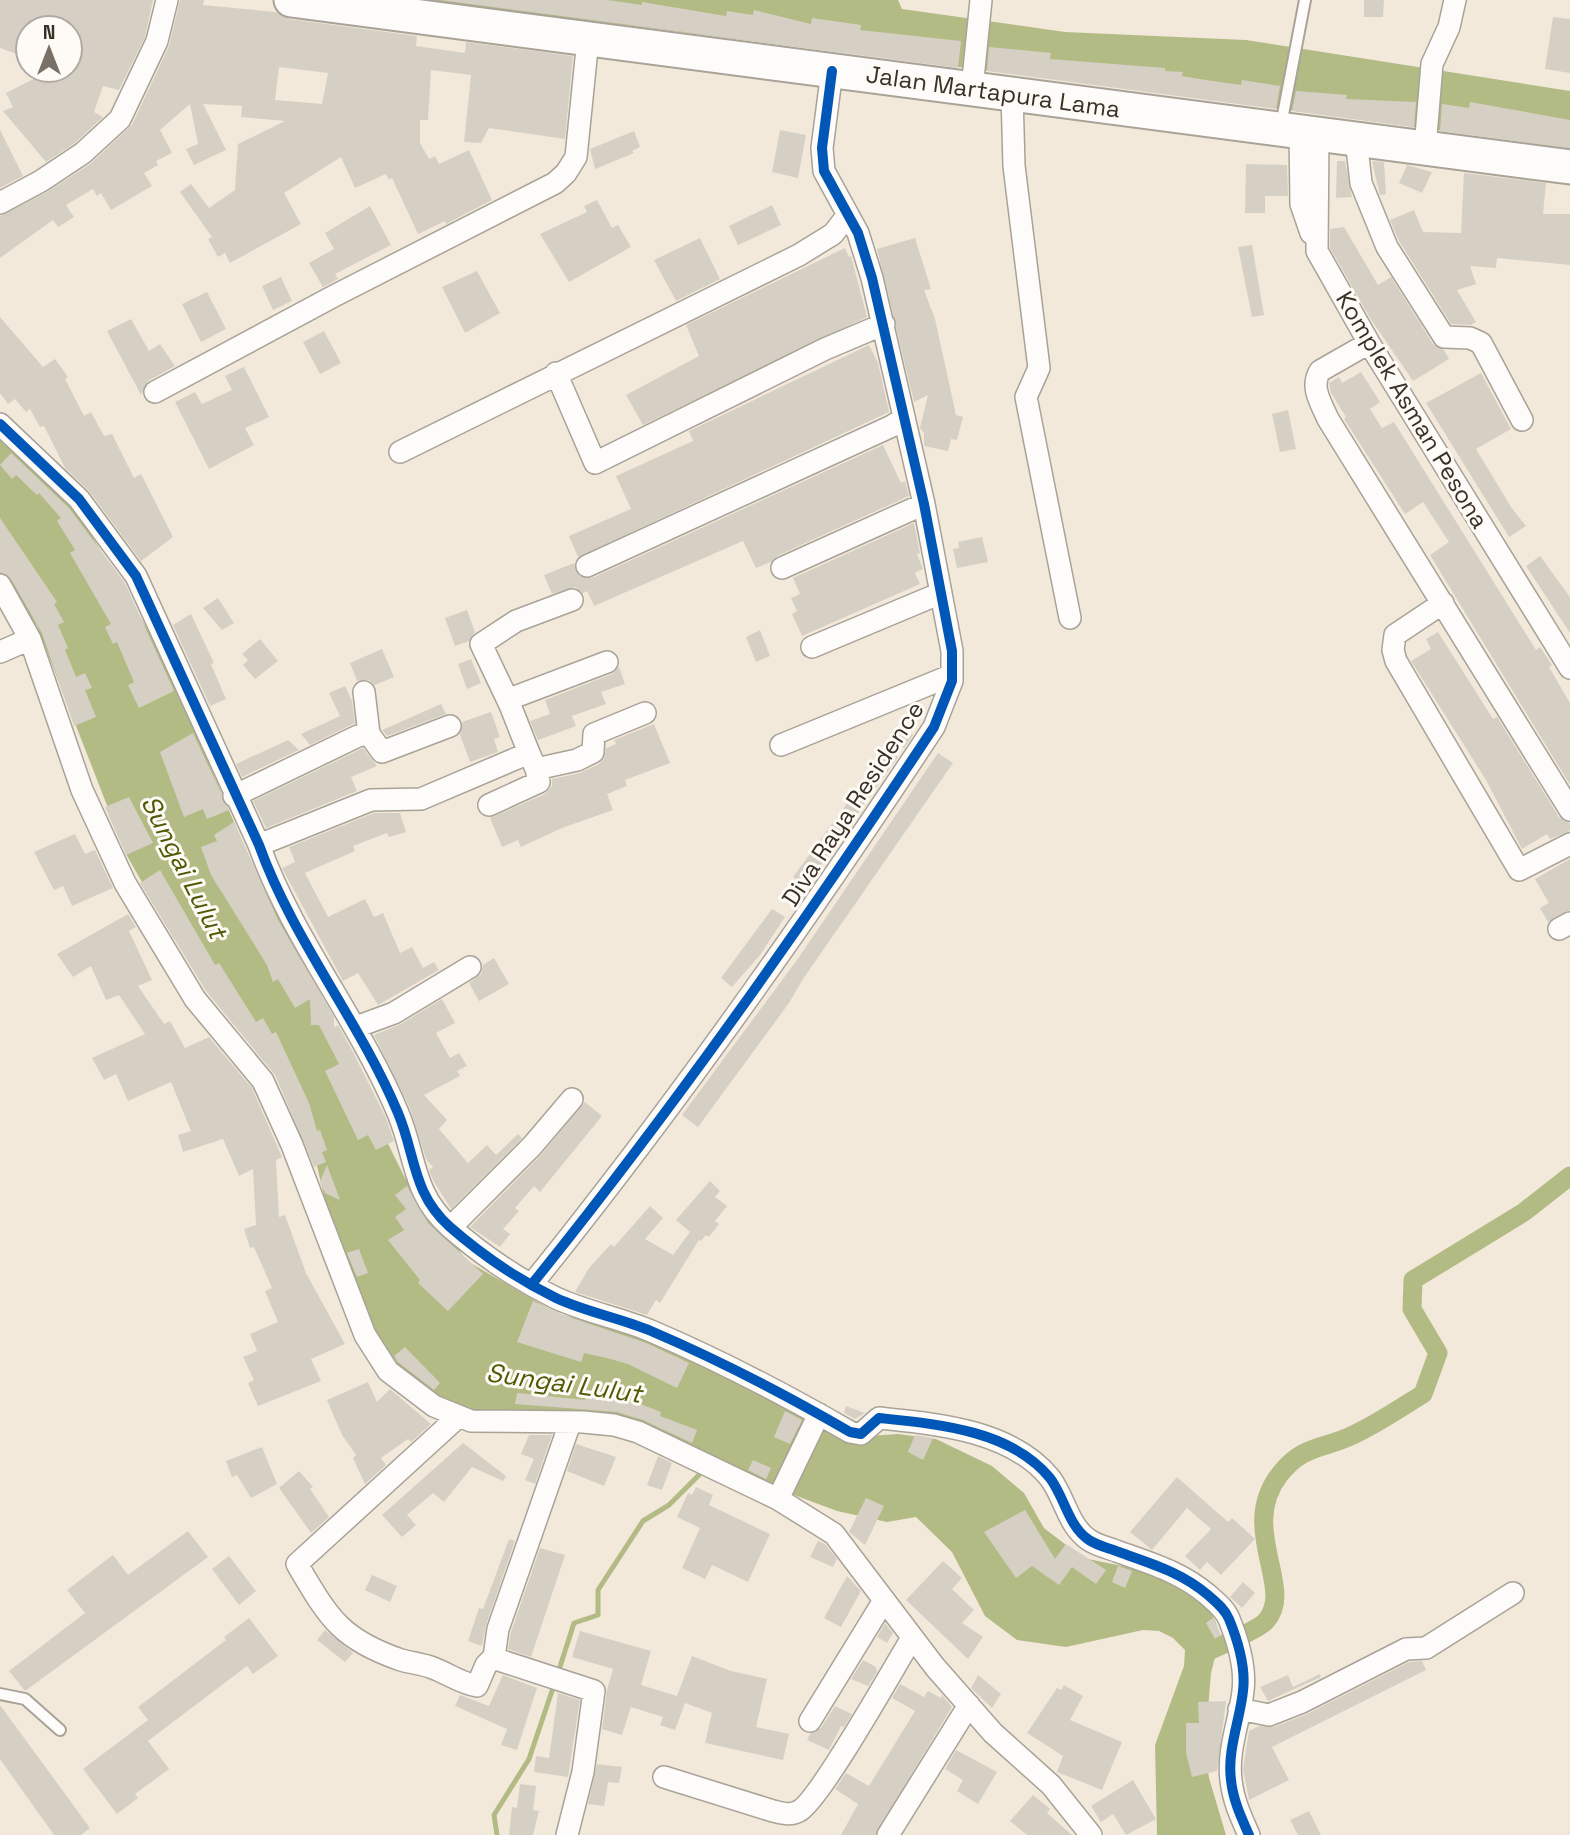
<svg xmlns="http://www.w3.org/2000/svg" width="1570" height="1835" viewBox="0 0 1570 1835" font-family="'Space Grotesk',sans-serif">
<style>
.water{fill:#b3bb85}
.lines{fill:none;stroke-linecap:round;stroke-linejoin:round}
.stream{stroke:#b3bb85;stroke-width:5}
.canal{stroke:#b3bb85;stroke-width:19}
.building{fill:#d6d0c4;fill-rule:evenodd}
.lane-casing{stroke:#a9a297;stroke-width:14}
.street-casing{stroke:#a9a297;stroke-width:24}
.primary-casing{stroke:#a9a297;stroke-width:37}
.lane{stroke:#fdfcfa;stroke-width:10}
.street{stroke:#fdfcfa;stroke-width:21}
.primary{stroke:#fdfcfa;stroke-width:33}
.cycleway-casing{stroke:#fefaf5;stroke-width:15}
.cycleway{stroke:#0057b8;stroke-width:10}
.labels{text-anchor:middle;stroke-width:6;stroke-linejoin:round;paint-order:stroke}
.street-label{font-size:24px;fill:#383128;stroke:#fefaf5}
.water-label{font-size:26px;font-style:italic;fill:#4e5a04;stroke:#fefaf5}
</style>
<rect width="100%" height="100%" fill="#f3e9db"/>
<!-- water -->
<path class="water" d="M425,0H898L902,9L1065,32L1246,40L1570,91V148L1125,88Z
M0,435L71,501L161,652L258,878L320,996L347,1061L405,1178L467,1261L558,1314L652,1336L854,1437L898,1434L936,1439L992,1466L1024,1493L1044,1528L1083,1558L1152,1572L1184,1586L1209,1608L1216,1623L1219,1642L1211,1673L1205,1746L1209,1778L1226,1835H1157L1155,1745L1184,1666L1185,1650L1173,1638L1159,1631L1143,1630L1066,1647L1017,1640L985,1616L952,1552L916,1517L887,1522L837,1511L738,1474L654,1427L587,1415L521,1416L466,1410L445,1403L402,1369L371,1328L325,1200L310,1136L296,1100L173,937L126,854L37,626L0,578Z"/>
<g class="lines">
<!-- stream -->
<path class="stream" d="M557,1676L574,1623L598,1615V1590L643,1521L669,1505L703,1471
M497,1835L494,1815L529,1759L554,1685"/>
<!-- canal -->
<path class="canal" d="M1199,1655C1213,1649 1258,1630 1266,1621C1296,1588 1237,1529 1280,1474C1304,1444 1322,1450 1353,1435C1377,1424 1400,1408 1423,1394L1438,1353L1412,1309L1413,1280L1524,1212L1570,1176"/>
</g>
<!-- building -->
<path class="building" d="M0,0H153L145,37L119,90L103,86L94,112L103,117L75,143L46,162L3,111L13,107L6,93L51,70H70V28H28V58L0,48Z
M180,0H204L203,5L276,12L289,19L417,36L416,46L465,53L466,42L573,56L565,139L489,128L481,143L464,142L471,75L431,70L428,120H420V143L429,159L435,156L439,164L469,150L492,200L446,224L445,221L418,234L392,178L389,180L386,174L355,188L341,157L284,193L301,224L230,263L225,253L218,257L208,239L212,237L180,192L191,184L209,208L235,190L238,144L285,121L241,117L242,106L203,104L226,150L194,165L186,149L198,144L190,104L160,130L172,153L156,161L158,165L144,173L152,186L111,210L101,193L97,196L93,189L66,205L74,217L58,227L53,220L0,258V216L47,192L90,164L132,125L169,46ZM279,67L328,73L322,104L275,100Z
M440,0H607L642,5V2L726,16L727,11L753,15L754,10L811,24L812,18L861,25L860,30L961,41L958,68Z
M1364,0H1384L1383,17H1364Z
M1553,17L1570,19V73L1545,69Z
M989,47L1051,53L1050,59L1165,68V71L1183,72L1182,76L1206,80L1241,85L1242,80L1280,86L1276,109L987,71Z
M1296,91L1347,95L1346,99L1416,102L1414,127L1292,111Z
M1470,102L1570,120V148L1440,131L1442,104L1469,108Z
M0,130L23,176L0,188Z
M780,130L806,135L798,178L772,172Z
M634,131L640,147L632,151L634,153L595,169L590,149Z
M1337,161H1345L1352,197L1336,198Z
M1372,161L1384,162L1386,194L1380,195Z
M1246,164L1287,165L1288,196H1265V213H1245Z
M1407,165L1432,172L1422,193L1399,183Z
M1464,173L1546,183L1543,214H1570V265L1497,258L1496,268L1470,266L1476,284L1457,290L1476,322L1471,325L1451,324L1399,241L1390,220L1414,210L1423,232L1461,233Z
M597,200L612,228L618,225L631,247L569,282L540,234L587,212L584,206Z
M772,205L781,225L738,245L729,226Z
M370,206L391,245L335,274L338,279L323,287L309,263L334,249L325,233Z
M1344,227L1378,285L1391,277L1433,344L1444,350L1449,359L1413,381L1370,318L1330,248V229Z
M700,238L720,279L676,301L654,260Z
M915,238L931,289L924,290L935,319L956,415L963,417L957,440L951,439L948,451L924,446V433L920,428L928,395L914,402L877,249Z
M1252,245L1264,315L1252,317L1238,247Z
M845,248L849,257L851,256L867,317L643,425L626,395L699,356L686,325Z
M477,271L500,313L465,333L442,287Z
M281,277L292,301L273,310L262,286Z
M207,292L226,329L201,342L182,304Z
M0,317L43,367L55,359L68,377L65,379L84,416L91,412L104,436L112,434L134,478L141,474L173,537L141,561L89,491L65,468L44,426L40,427L30,409L26,412L15,399L8,404L0,393Z
M131,319L149,351L160,344L175,366L148,381L141,395L107,331Z
M324,331L341,363L320,374L303,342Z
M869,345L878,363L889,412L578,557L569,536L631,509L616,476L693,441L689,431Z
M244,367L269,417L245,428L254,445L209,469L175,402L195,392L202,404L232,390L225,376Z
M1361,372L1380,402L1370,409L1382,428L1394,422L1521,626L1536,650L1540,647L1552,665L1549,667L1570,703V785L1430,555L1449,542L1423,502L1405,514L1344,419L1346,417L1331,393L1329,383L1339,377L1342,383Z
M1481,373L1511,429L1476,449L1511,507L1526,526L1509,537L1426,403Z
M1288,410L1296,449L1280,452L1272,414Z
M883,445L901,483L905,481L909,496L777,556L771,562L756,568L743,541L594,606L587,591L583,593L575,587L552,594L544,575L574,563L579,576L592,578Z
M11,453L69,508L125,583L174,691L139,708L128,685L134,682L117,642L113,644L105,627L111,624L70,553L75,550L57,521L61,518L39,493L37,495L16,475L12,479L0,465Z
M0,518L57,602L54,604L64,622L58,625L68,648L65,650L76,677L85,673L92,688L85,690L96,717L74,726L42,633L11,579L0,572Z
M914,523L920,553L917,554L923,569L915,573L920,584L802,636L792,614L797,611L791,598L800,594L793,578Z
M982,537L988,562L957,568L953,549L959,548L958,542Z
M1540,556L1570,597V633L1526,566Z
M218,598L234,623L222,630L203,608Z
M467,610L475,632L469,641L455,646L445,618Z
M191,614L214,663L211,664L226,699L210,706L173,625Z
M760,630L770,656L756,662L746,637Z
M1438,632L1493,719L1497,717L1559,817L1570,823V831L1550,839L1547,834L1522,849L1486,780L1411,661L1431,649L1426,639Z
M260,639L278,661L255,679L243,665L248,660L242,654Z
M382,649L394,677L375,685L369,680L357,681L350,663Z
M471,659L481,683L467,689L458,664Z
M619,667L625,684L601,692L606,704L572,716L576,726L538,740L530,721L550,714L545,700L612,674Z
M345,686L352,701L355,723L310,745L301,734L340,716L329,693Z
M441,704L446,714L387,736L382,730Z
M491,712L500,737L494,739L498,752L470,762L460,735L462,722Z
M654,724L670,763L625,780L627,786L607,794L613,810L562,828L521,847L518,840L502,847L490,818L545,794L552,786V779L580,773L599,764L604,759L606,748L616,744L614,740Z
M900,725L913,735L904,748L890,738Z
M193,733L229,810L207,819L203,809L184,817L160,752Z
M288,740L299,750L242,777L236,764Z
M363,748L377,766L351,777L357,791L266,828L253,801Z
M887,749L898,757L806,886L793,877Z
M938,753L953,763L803,979L789,1003L698,1127L682,1115L797,960Z
M129,797L153,843L126,855L105,807Z
M374,813H400L406,832L389,837L387,833L353,846L355,851L305,873L328,917L365,899L374,917L383,913L400,953L412,947L423,968L434,962L439,970L378,1005L358,973L343,981L282,868L295,862L289,847Z
M234,822L278,920L334,1017V1027L338,1025L353,1052L386,1118L394,1141L376,1150L368,1135L358,1140L325,1071L339,1064L319,1025H311L310,999L295,1008L278,979L273,982L267,965L211,875L201,847L217,841L214,835Z
M75,834L85,854L95,850L113,888L72,906L63,886L54,890L34,852Z
M1570,859V910L1548,922L1540,908L1549,903L1535,879Z
M160,870L215,965L219,963L256,1022L263,1018L272,1034L276,1032L309,1103L317,1131L320,1130L327,1150L322,1152L326,1162L314,1167L275,1075L206,991L140,883Z
M772,909L785,917L760,955L732,987L721,978Z
M128,914L136,927L129,931L152,980L138,986L164,1024L170,1021L185,1048L209,1037L252,1088L282,1157L276,1160L279,1217L285,1215L306,1273L345,1344L311,1359L321,1381L258,1406L248,1383L254,1380L243,1357L257,1351L250,1334L278,1322L265,1291L272,1288L254,1247L250,1248L244,1229L256,1225L253,1169L239,1176L223,1139L183,1152L178,1135L191,1131L171,1082L128,1101L116,1074L104,1080L92,1058L145,1034L119,995L106,1000L91,966L73,977L57,954Z
M494,958L509,984L479,1001L469,983L481,974L483,965Z
M442,999L455,1023L436,1033L450,1058L459,1053L467,1066L457,1071L460,1076L424,1095L447,1120L439,1129L468,1163L487,1145L496,1155L518,1134L522,1138L451,1209L434,1182L429,1170L433,1167L426,1159L410,1108L374,1035L401,1024Z
M585,1102L602,1116L540,1192L534,1186L515,1208L519,1211L503,1229L510,1234L500,1247L470,1227L541,1155Z
M327,1165L340,1200L325,1193L320,1182Z
M710,1181L720,1191L715,1197L727,1206L715,1221L719,1224L709,1237L706,1235L701,1241L699,1240L660,1303L656,1300L647,1315L575,1292L589,1268L611,1244L614,1247L650,1206L663,1218L645,1239L673,1255L690,1232L676,1220Z
M407,1186L428,1223L483,1274L448,1311L418,1283L420,1280L388,1240L404,1230L395,1217L406,1209L395,1195Z
M359,1249L368,1273L357,1277L347,1253Z
M533,1301L563,1315L646,1343L689,1363L677,1388L628,1364L607,1358L584,1353L581,1362L517,1342Z
M405,1347L440,1383L434,1390L398,1362L394,1356Z
M368,1382L377,1402L390,1389L431,1424L411,1442L408,1439L381,1458L386,1465L365,1484L353,1458L356,1455L342,1435L327,1400Z
M587,1390L623,1395L622,1397L661,1412L660,1416L697,1430L692,1443L643,1420L617,1412L515,1404L517,1393L585,1400Z
M846,1406L865,1413L855,1419L844,1413Z
M785,1411L802,1420L790,1444L774,1437Z
M529,1435H552L535,1484L525,1480L534,1459L521,1454Z
M915,1435L933,1438L923,1460L908,1452Z
M463,1443L506,1476L503,1481L472,1467L444,1502L433,1493L407,1515L416,1525L402,1537L382,1515Z
M576,1444L616,1457L604,1486L567,1471Z
M262,1447L277,1484L251,1498L237,1475L232,1477L226,1461Z
M658,1456L672,1463L662,1490L647,1485Z
M753,1460L771,1468L766,1479L748,1470Z
M299,1471L313,1487L310,1489L329,1517L311,1533L279,1488Z
M1177,1477L1228,1522L1232,1518L1255,1539L1221,1575L1207,1562L1200,1570L1185,1556L1211,1529L1187,1508L1152,1550L1130,1532Z
M696,1487L713,1495L709,1505L770,1534L748,1582L712,1565L705,1579L682,1568L700,1528L677,1517L688,1493L692,1495Z
M866,1498L884,1506L865,1545L849,1532Z
M1025,1510L1055,1559L1066,1544L1106,1570L1096,1584L1072,1567L1059,1585L1032,1566L1016,1578L984,1532Z
M188,1531L208,1557L25,1691L9,1671L85,1613L67,1590L113,1555L128,1575Z
M509,1539L515,1541L486,1625L482,1646L468,1641L479,1608L483,1609Z
M818,1541L825,1544L837,1559L833,1567L810,1557Z
M540,1548L565,1555L531,1657L508,1649L511,1632Z
M229,1556L256,1591L239,1605L212,1569Z
M943,1561L962,1578L952,1589L974,1610L962,1623L983,1637L968,1659L906,1600Z
M1118,1566L1132,1571L1125,1588L1112,1582Z
M372,1575L397,1586L390,1602L365,1590Z
M847,1576L861,1591L841,1627L824,1618Z
M1243,1582L1255,1593L1242,1608L1230,1597Z
M249,1618L278,1656L253,1674L247,1666L148,1741L169,1769L135,1794L138,1798L117,1814L83,1769L148,1720L138,1707L226,1640L224,1637Z
M1213,1618L1221,1635L1215,1639L1206,1623Z
M885,1623L893,1633L887,1643L877,1637Z
M325,1630L353,1653L345,1662L317,1640Z
M580,1631L651,1651L641,1685L677,1696L692,1656L731,1671L767,1679L756,1727L789,1734L783,1760L705,1743L712,1713L685,1703L675,1730L660,1725L663,1717L631,1707L622,1735L602,1729L607,1690L613,1669L572,1657Z
M863,1660L876,1667L877,1672L868,1686L851,1679Z
M1422,1661L1426,1670L1272,1747L1289,1780L1249,1800L1243,1769L1249,1731L1259,1726L1274,1727L1307,1714L1409,1662Z
M1320,1674L1321,1677L1268,1701L1260,1687L1288,1675L1293,1687Z
M503,1675L537,1688L517,1750L501,1745L507,1729L455,1706L460,1695L489,1706Z
M978,1675L1001,1694L992,1708L971,1688Z
M900,1684L924,1697L928,1691L941,1698L942,1695L952,1707L875,1835H841L858,1804L835,1789L846,1773L869,1786L915,1711L892,1698Z
M1064,1685L1083,1696L1070,1720L1122,1742L1102,1790L1057,1772L1063,1756L1027,1733L1057,1688L1061,1690Z
M558,1693L580,1700L568,1777L534,1772L536,1756L549,1758Z
M1226,1701L1217,1771L1192,1777L1186,1753V1723H1199L1198,1702Z
M0,1705L90,1828L81,1835H54L0,1759Z
M835,1706L852,1714L844,1727L841,1726L829,1750L807,1740L810,1734L821,1728Z
M956,1750L997,1772L978,1804L957,1791L963,1780L945,1769Z
M597,1764L622,1767L619,1783L608,1782L604,1806L588,1804Z
M1133,1780L1156,1819L1126,1835L1113,1814L1101,1822L1091,1806Z
M520,1784L536,1786L533,1810L539,1811L533,1835H509L512,1807L517,1808Z
M1033,1795L1050,1809L1047,1813L1072,1835H1027L1010,1821Z
M1309,1811L1321,1835H1298L1290,1820Z"/>
<g class="lines">
<!-- lane casing -->
<g class="lane-casing">
<path id="lane" d="M1281,125L1305,0
M0,1694L25,1699L60,1730"/>
</g>
<!-- street casing -->
<g class="street-casing">
<path id="street" d="M972,89L981,0
M1012,94L1014,166L1039,368L1026,397L1070,618
M1300,132L1301,204L1311,233
M1318,135L1317,251L1369,343L1570,668
M1356,139L1361,183L1387,247L1444,337L1470,338L1481,343L1522,420
M1425,148L1432,64L1449,27L1455,0
M0,203L41,181L83,153L120,119L157,41L167,0
M1369,343L1320,371C1310,387 1321,403 1328,419L1570,810
M556,373L595,463L825,349L884,324
M155,392L334,296L555,183L566,173L576,157L588,39
M0,424L79,499L136,576L259,845C293,940 359,1020 398,1113C416,1156 412,1193 450,1227C481,1254 519,1280 556,1298C586,1312 620,1318 651,1331C719,1360 786,1395 850,1432L861,1434L879,1418C937,1424 1011,1430 1050,1478C1065,1498 1068,1526 1089,1540C1098,1546 1109,1548 1119,1552C1152,1564 1181,1572 1208,1595C1216,1602 1225,1609 1229,1619C1238,1641 1246,1667 1243,1691C1240,1720 1227,1750 1231,1780C1233,1800 1241,1817 1249,1835
M400,452L799,255L833,234L847,216
M587,566L892,426L904,418
M782,568L924,504
M0,585L30,639L82,790L125,883L195,999L263,1081L292,1145L365,1335L388,1371L434,1406L471,1421L583,1422L614,1425L638,1432L778,1499L834,1534L935,1667L993,1733L1051,1785L1091,1835
M1443,603L1395,635L1393,650L1396,661L1519,870L1570,844
M812,647L941,593
M0,652L30,639
M364,692L369,734
M510,705L481,644L516,621L572,600
M781,745L952,675
M529,753L536,769L577,760L593,752L594,734L645,713
M234,796L358,736L369,734L382,752L450,726
M489,805L539,782L536,769
M259,845L371,800L421,799L529,753L510,705L512,698L607,662
M1559,929L1570,923
M356,1027L394,1013L470,967
M451,1227L532,1146L572,1099
M532,1284C676,1106 808,918 934,727L952,681V651L924,504L872,278L858,233L824,171L822,148L832,71
M458,1417L297,1564C329,1618 340,1639 401,1660C412,1663 423,1664 433,1668C449,1674 460,1683 477,1686L486,1665L494,1657
M778,1499L819,1414
M1239,1709L1269,1715L1302,1702L1406,1649L1426,1648L1513,1593
M810,1721L883,1602
M664,1777L773,1811C782,1813 790,1816 799,1811C820,1800 894,1667 912,1638
M567,1835L583,1772L594,1691L499,1660L494,1657L498,1629L570,1423
M888,1835L969,1705"/>
</g>
<!-- primary casing -->
<g class="primary-casing">
<path id="primary" d="M291,0L1570,167"/>
</g>
<!-- lane -->
<use href="#lane" class="lane"/>
<!-- street -->
<use href="#street" class="street"/>
<!-- primary -->
<use href="#primary" class="primary"/>
<!-- cycleway casing -->
<g class="cycleway-casing">
<path id="cycleway" d="M0,424L79,499L136,576L259,845C293,940 359,1020 398,1113C416,1156 412,1193 450,1227C481,1254 519,1280 556,1298C586,1312 620,1318 651,1331C719,1360 786,1395 850,1432L861,1434L879,1418C937,1424 1011,1430 1050,1478C1065,1498 1068,1526 1089,1540C1098,1546 1109,1548 1119,1552C1152,1564 1181,1572 1208,1595C1216,1602 1225,1609 1229,1619C1238,1641 1246,1667 1243,1691C1240,1720 1227,1750 1231,1780C1233,1800 1241,1817 1249,1835
M532,1284C676,1106 808,918 934,727L952,681V651L924,504L872,278L858,233L824,171L822,148L832,71"/>
</g>
<!-- cycleway -->
<use href="#cycleway" class="cycleway"/>
</g>
<g class="labels">
<!-- street labels -->
<g class="street-label">
<text transform="translate(993 92) rotate(8)" y="8">Jalan Martapura Lama</text>
<text transform="translate(1412 410) rotate(59)" y="8">Komplek Asman Pesona</text>
<text transform="translate(853 804) rotate(-57)" y="8">Diva Raya Residence</text>
</g>
<!-- water labels -->
<g class="water-label">
<text transform="translate(184 867) rotate(63)" y="9">Sungai Lulut</text>
<text transform="translate(564 1383) rotate(8)" y="9">Sungai Lulut</text>
</g>
</g>
<!-- north arrow -->
<g transform="translate(49 49)"><circle r="33" fill="#fefaf5" stroke="#afaaa3" stroke-width="2"/>
<path d="M0-5L12 26L0 18L-12 26Z" fill="#797167"/>
<text y="-10" font-size="19" font-weight="bold" text-anchor="middle" fill="#383128">N</text>
</g>
</svg>
